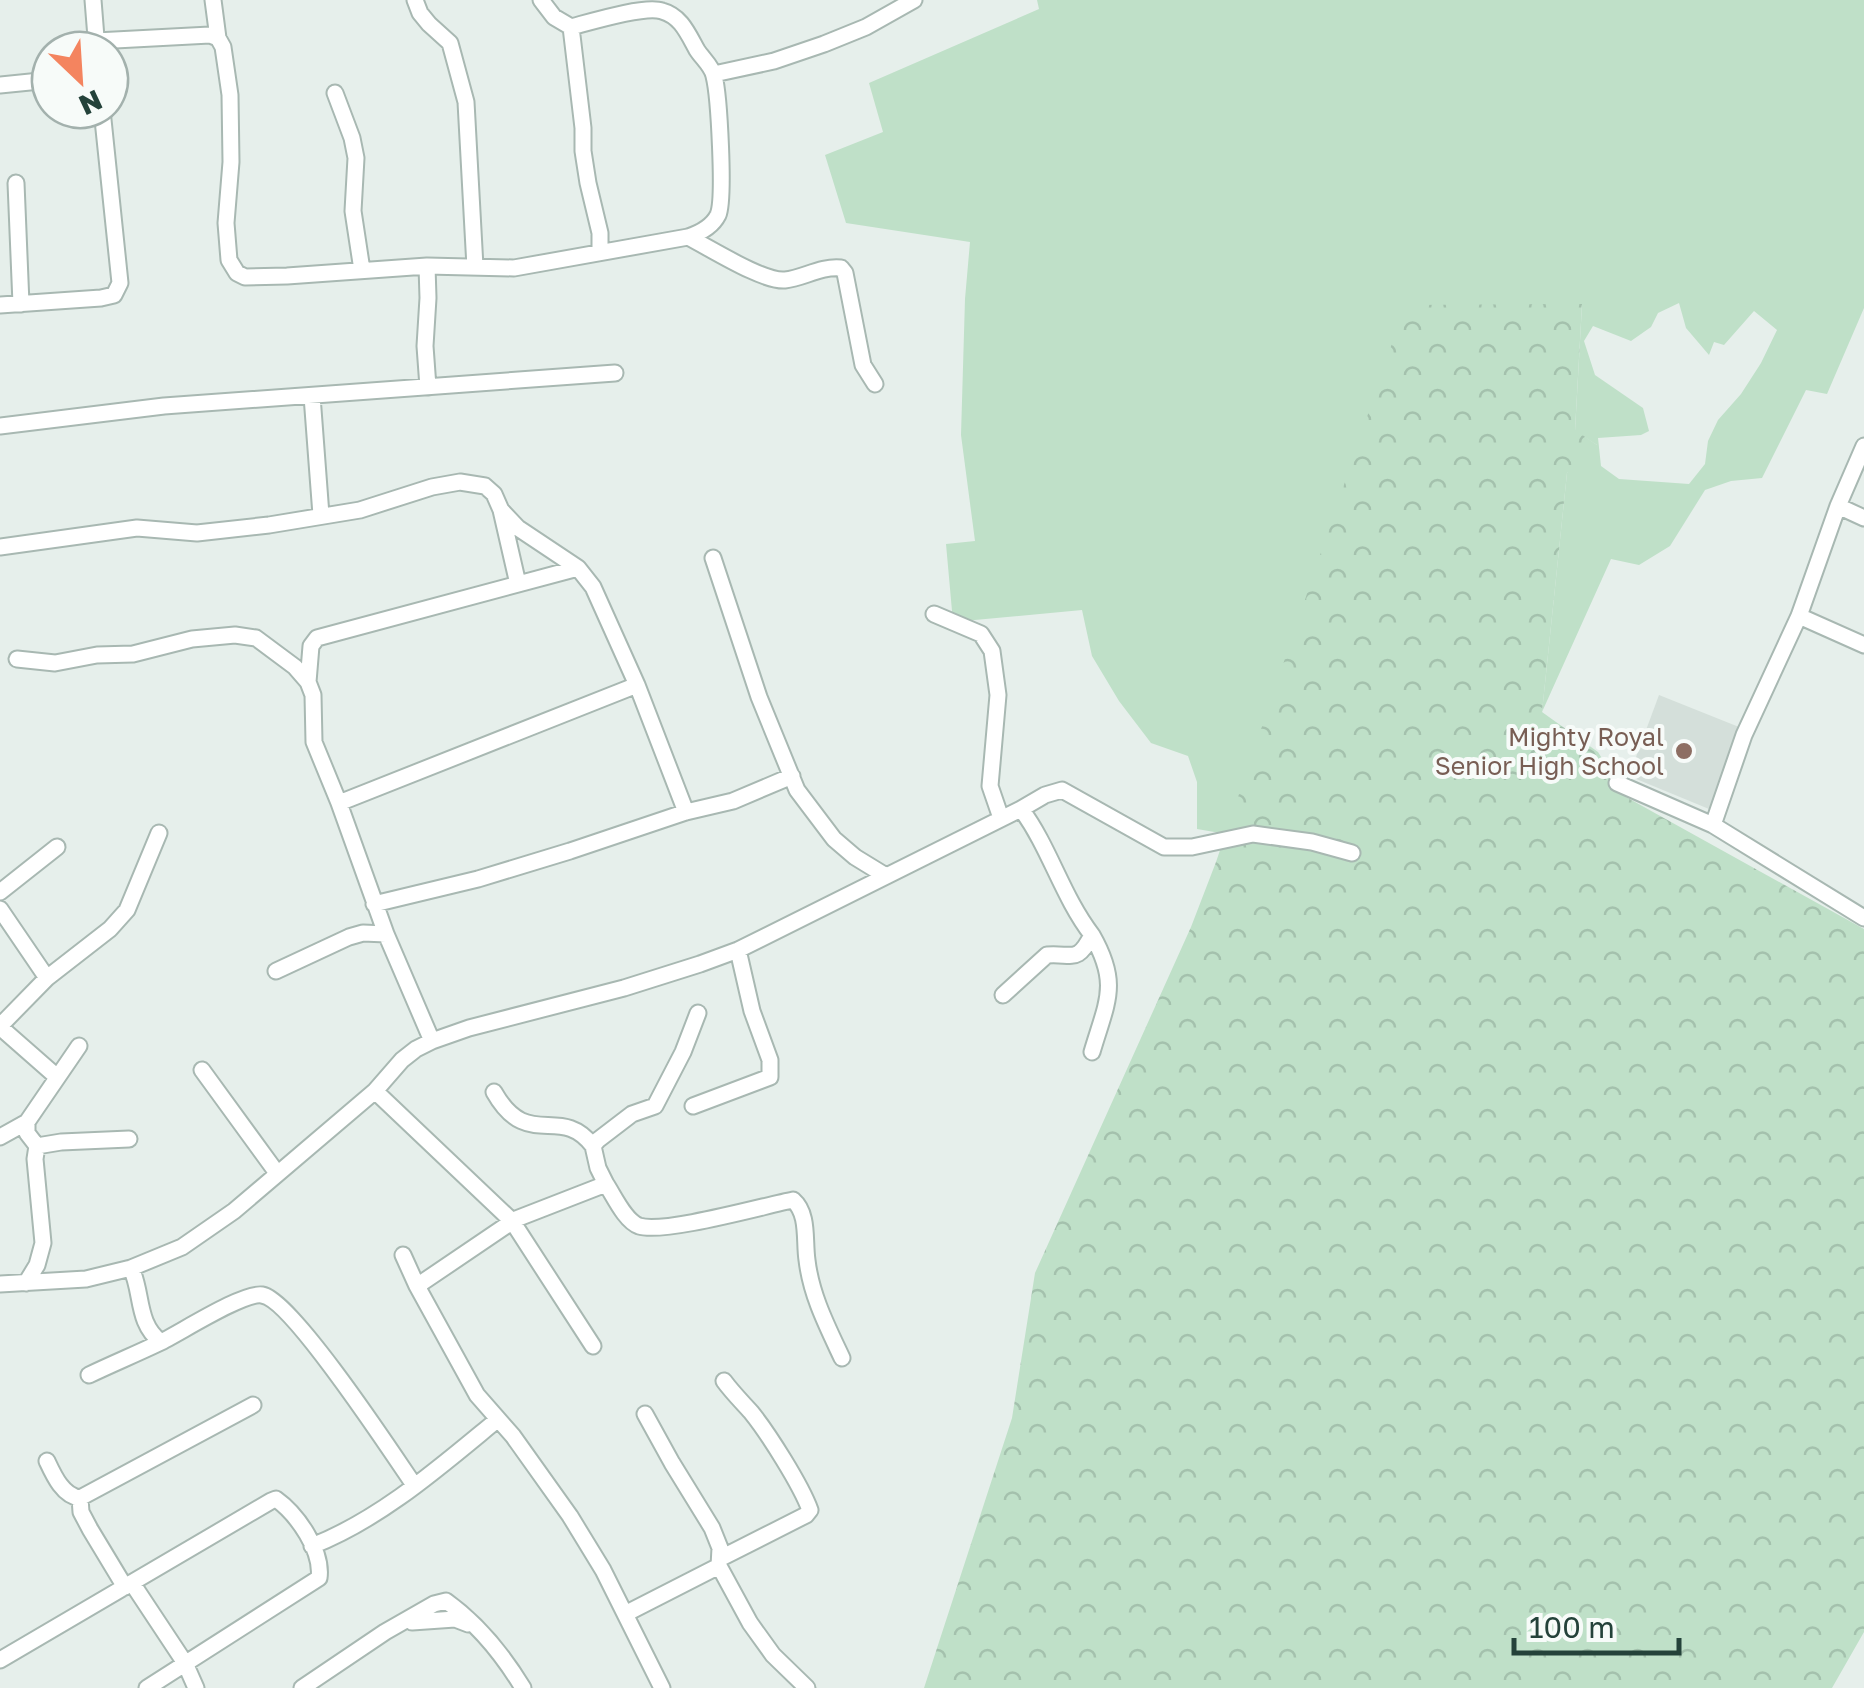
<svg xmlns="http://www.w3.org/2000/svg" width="1864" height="1688" viewBox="0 0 1864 1688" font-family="'Golos Text',sans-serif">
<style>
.built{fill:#d4dfda}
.grass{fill:#bfe0c8;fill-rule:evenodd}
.forest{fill:url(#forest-crowns)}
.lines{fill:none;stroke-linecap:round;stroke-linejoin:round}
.minor-casing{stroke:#a8b8b2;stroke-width:19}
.minor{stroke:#fff;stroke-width:15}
.education-dot{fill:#8d6e63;stroke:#f7fbf9;stroke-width:4}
.labels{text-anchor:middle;stroke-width:8;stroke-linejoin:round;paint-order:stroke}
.education-label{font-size:25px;fill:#785e54;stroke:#f7fbf9;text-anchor:end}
</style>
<defs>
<pattern id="forest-crowns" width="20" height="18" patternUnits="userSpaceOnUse" patternTransform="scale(2.5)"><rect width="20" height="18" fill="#bfe0c8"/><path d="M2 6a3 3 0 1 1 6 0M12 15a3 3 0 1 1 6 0" fill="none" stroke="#a4c1ad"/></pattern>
</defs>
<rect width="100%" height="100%" fill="#e6efeb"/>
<!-- built -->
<path class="built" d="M1659,695L1739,727L1709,809L1629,776Z"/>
<!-- grass -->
<path class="grass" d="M1037,0H1864V308L1827,394L1806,390L1762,478L1731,481L1705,490L1670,546L1639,565L1611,559L1542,712L1567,473L1597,445L1575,431L1582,305L1226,834L1197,829V782L1188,756L1151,743L1119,701L1092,656L1082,610L953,622L946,544L975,541L961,435L965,299L970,242L846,223L825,155L883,132L869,83L1039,9ZM1679,303L1686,328L1709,355L1714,342L1724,345L1754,311L1777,330L1761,363L1741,394L1718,420L1708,441L1705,464L1689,484L1619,479L1601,466L1598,438L1641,435L1649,431L1643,408L1595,375L1584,341L1593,326L1631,341L1651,327L1658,313Z"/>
<!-- forest -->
<path class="forest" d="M1582,304L1575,430L1597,445V459L1567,473L1542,712L1598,752L1626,797L1864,929V1632L1832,1688H924L1012,1418L1035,1273L1191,927L1216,862L1405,305Z"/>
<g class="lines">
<!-- minor casing -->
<g class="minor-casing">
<path id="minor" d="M93,0L97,50
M213,0L218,38
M415,0L420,13L429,24L450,43L466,102L475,267
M571,27L583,128V151L588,183L600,233V251
M96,41L210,35L218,38L223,47L230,95L231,162L226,223L229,260L237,273L245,277L287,276L427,266L514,268L688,237C700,233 712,227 718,215C725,199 719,95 714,76C712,66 702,58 697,50C688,34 681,16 662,11C645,5 590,22 571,27L554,17L541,0
M714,74L774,61L824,44L866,27L914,0
M0,85L50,80
M335,93L352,138L356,158L353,211L362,270
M16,183L21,304
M688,237C710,248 763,282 785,280C804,278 820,266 841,268L845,273L863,365L875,384
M427,266L428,298L425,346L428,387
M0,305L101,298L114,295L120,283L102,110
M312,396L321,515
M0,426L164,406L615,373
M1838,506L1864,518
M501,510L518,584
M0,547L137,528L197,533L269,525L360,510L432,487L460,482L485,486L494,494L501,510L518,528L578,568L593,587L637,685L686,812
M713,558L759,697L797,790L834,839L855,857L886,876
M934,614L981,634L992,651L998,695L990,786L1001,818
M1799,616L1864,645
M17,659L55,663L97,655L133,654L192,639L235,635L256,638L295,667L308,682L313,695L314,742L339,803L386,934L432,1041
M308,682L311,646L317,638L578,568
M1617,783L1713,825L1864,918
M339,803L637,685
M1021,809L1045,795L1062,790L1164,847H1192L1253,834L1312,842L1352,853
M1713,825L1744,735L1799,616L1838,506L1864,446
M0,892L57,847
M374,904L478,879L570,851L686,812L733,801L792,776
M0,909L47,978
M1092,935C1120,984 1107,1001 1092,1052
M276,971L349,937L363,933L386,934
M0,1026L47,978L110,929L127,910L159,833
M0,1027L57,1077
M202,1070L277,1173
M375,1091L512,1221L593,1346
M494,1092C528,1152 560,1103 593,1146
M693,1106L770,1077V1060L752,1011L738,950
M0,1137L27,1122L79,1046
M37,1146L61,1142L129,1139
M606,1184L598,1168L593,1146L598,1140L632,1114L655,1106L683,1052L698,1013
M403,1255L417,1286L477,1395L513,1436L570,1516L603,1570L662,1688
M131,1268C143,1293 136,1323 161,1342
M26,1283L37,1265L43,1243L35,1159L37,1146L27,1133V1122
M0,1284L86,1279L131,1268L182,1247L234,1211L375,1091L402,1060L416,1049L432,1041L469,1028L624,988L700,964L738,950L1021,809C1050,848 1062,896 1092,935C1077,964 1073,953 1047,955L1003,995
M417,1286L516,1219L606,1184C614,1196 625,1221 639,1226C664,1234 763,1206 793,1200C809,1214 804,1240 807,1260C811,1295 827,1326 842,1358
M89,1375C112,1364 136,1354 159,1343C180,1333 243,1292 262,1295C291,1299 393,1454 414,1485
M645,1414L672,1463L712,1528L720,1548L719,1566L750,1623L773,1655L807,1688
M47,1461C54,1476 63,1496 80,1498L81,1512L90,1529L125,1587
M80,1498L253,1405
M312,1546C381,1519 441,1466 497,1420
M721,1558L806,1515L810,1510C801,1485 768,1433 751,1412C742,1402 732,1392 724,1381
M132,1583L185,1663L196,1688
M625,1614L719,1566
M412,1622L455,1619L468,1624
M0,1660L271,1501L276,1499C297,1514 323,1551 319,1578L147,1688
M302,1688L385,1632L434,1604L446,1601C478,1624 503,1655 523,1688"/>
</g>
<!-- minor -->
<use href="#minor" class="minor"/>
</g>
<!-- markers -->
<circle class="education-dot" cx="1684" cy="751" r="10"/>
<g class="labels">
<!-- education labels -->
<g class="education-label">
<text x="1664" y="746">Mighty Royal<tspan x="1664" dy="29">Senior High School</tspan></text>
</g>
</g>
<!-- north arrow -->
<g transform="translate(80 80) rotate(155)"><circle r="48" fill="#f7fbf9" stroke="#a3b1ad" stroke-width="2.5"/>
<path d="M0-8L18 38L0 25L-18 38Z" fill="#f4845f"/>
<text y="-15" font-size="28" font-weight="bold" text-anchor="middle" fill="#24423a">N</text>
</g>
<!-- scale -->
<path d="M1514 1638v15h165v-15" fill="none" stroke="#24423a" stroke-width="5"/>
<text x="1529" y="1638" font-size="30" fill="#24423a" stroke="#f7fbf9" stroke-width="8" paint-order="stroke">100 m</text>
</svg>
